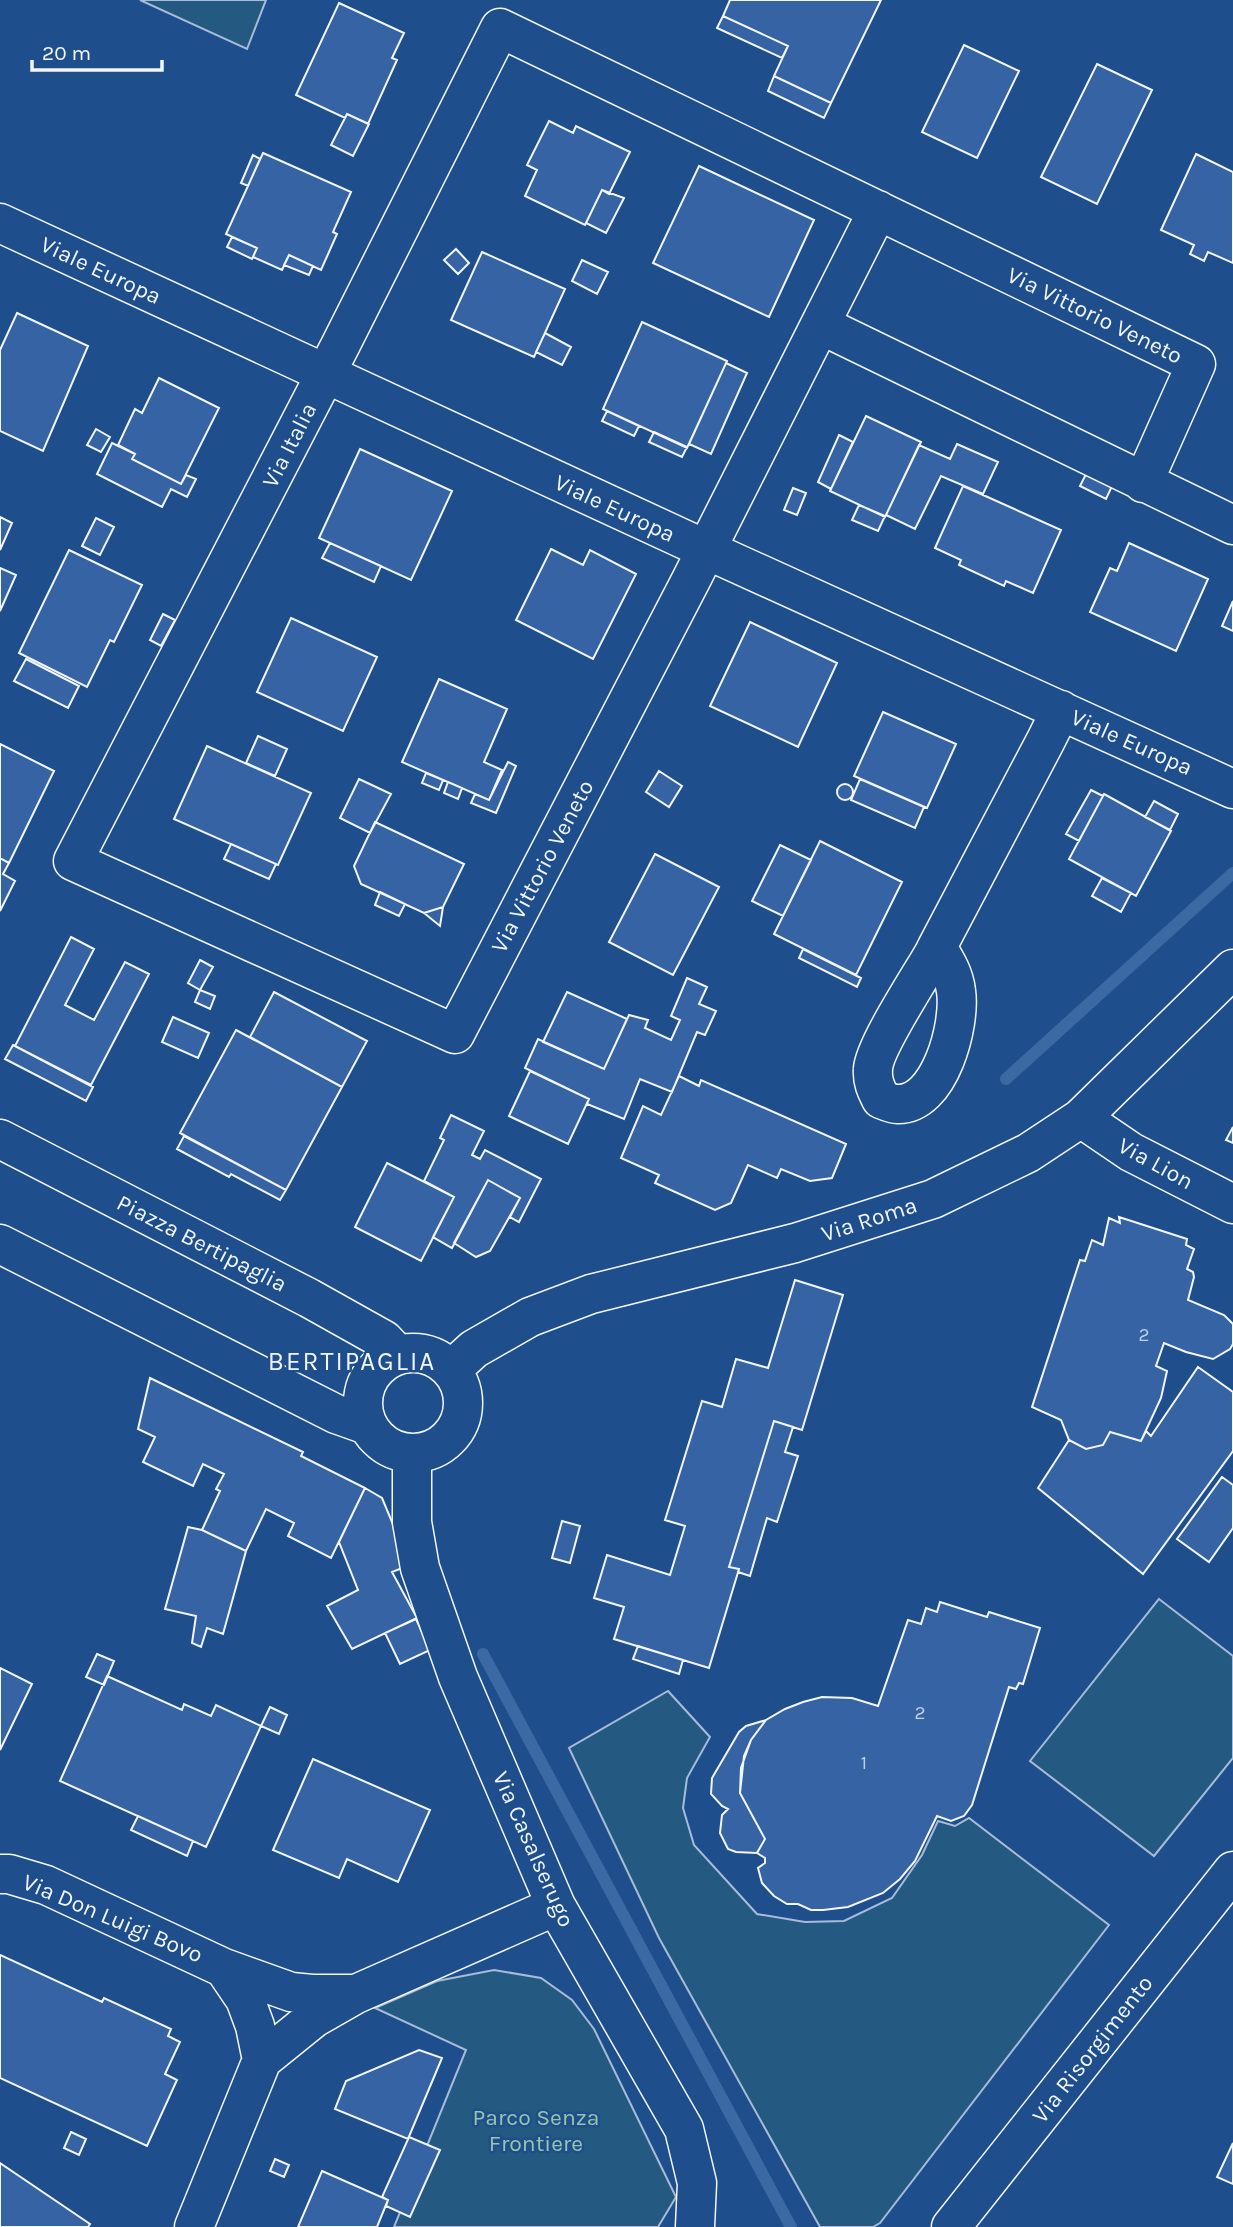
<svg xmlns="http://www.w3.org/2000/svg" width="1233" height="2227" viewBox="0 0 1233 2227" font-family="Karla,sans-serif">
<style>
.green{fill:#245a82;stroke:#a8bbd7;stroke-width:2}
.lines{fill:none;stroke-linecap:round;stroke-linejoin:round}
.stream{stroke:#3b69a3;stroke-width:12}
.building{fill:#3563a3;stroke:#f2f6ff;stroke-width:2}
.minor-casing{stroke:#f2f6ff;stroke-width:41}
.major-casing{stroke:#f2f6ff;stroke-width:41}
.minor{stroke:#1f4e8c;stroke-width:38}
.major{stroke:#1f4e8c;stroke-width:38}
.labels{text-anchor:middle;stroke-width:5;stroke-linejoin:round;paint-order:stroke}
.number-label{font-size:19px;fill:#c3d1e8}
.street-label{font-size:23px;fill:#f2f6ff;stroke:#1f4e8c}
.park-label{font-size:23px;fill:#97c8a6;stroke:#1f4e8c}
.quarter-label{font-size:26px;letter-spacing:2px;fill:#f2f6ff;stroke:#1f4e8c}
</style>
<rect width="100%" height="100%" fill="#1f4e8c"/>
<!-- green -->
<path class="green" d="M140,0H266L247,49Z
M1159,1599L1233,1656V1758L1154,1856L1030,1761Z
M668,1691L710,1737L687,1778L683,1808L694,1845L757,1914L805,1922L844,1921L892,1898L922,1855L938,1821L955,1826L969,1818L1109,1925L880,2223L873,2227H820L659,1938L569,1748Z
M494,1970L541,1978L572,2000L594,2029L676,2197L658,2227H394L466,2050L375,2008L437,1981Z"/>
<g class="lines">
<!-- stream -->
<path class="stream" d="M1006,1079L1233,873
M483,1654L791,2227"/>
</g>
<!-- building -->
<path class="building" d="M730,0H881L831,103L774,76L788,46L723,16Z
M339,3L404,33L392,58L397,60L368,124L347,114L345,118L296,95Z
M723,16L788,46L782,58L717,28Z
M964,45L1019,71L977,158L922,132Z
M1097,64L1152,90L1097,204L1041,177Z
M774,76L831,103L824,118L768,91Z
M347,114L369,124L353,156L331,145Z
M549,121L573,133L576,126L630,152L609,194L602,190L585,225L525,196L537,170L527,165Z
M263,153L351,192L333,232L337,234L321,270L289,255L282,270L253,257L257,248L226,234Z
M1196,154L1233,172V263L1208,252L1204,261L1190,254L1194,245L1161,230Z
M253,155L260,159L248,186L241,183Z
M699,166L814,220L769,317L653,263Z
M602,190L624,198L606,233L586,223Z
M232,237L257,248L252,259L227,247Z
M456,249L469,263L458,274L444,260Z
M482,252L565,289L534,357L451,320Z
M289,255L313,266L309,275L284,265Z
M582,260L608,272L597,294L572,281Z
M17,313L88,346L43,451L0,431V350Z
M642,322L727,361L687,448L603,409Z
M545,333L571,347L562,365L536,352Z
M726,363L747,373L711,454L689,444Z
M159,378L219,408L181,484L132,459L135,454L118,445L135,409L142,413Z
M607,411L639,426L634,436L602,421Z
M866,416L921,442L885,517L830,491Z
M96,429L110,437L101,452L87,445Z
M654,432L687,447L682,457L649,442Z
M839,435L853,442L831,489L818,482Z
M112,443L135,454L132,459L181,484L186,475L196,479L187,497L171,489L162,507L97,474Z
M957,444L998,462L983,494L941,476L915,529L886,515L919,445L950,459Z
M360,449L452,491L411,580L319,538Z
M1087,472L1113,484L1106,499L1080,486Z
M963,486L1061,530L1033,593L1006,581L1004,586L959,565L961,560L935,548Z
M793,488L806,493L797,515L784,510Z
M859,505L885,516L878,531L852,520Z
M0,517L12,523L0,550Z
M96,518L114,527L100,555L82,546Z
M330,543L381,566L374,582L322,558Z
M1129,543L1208,579L1176,651L1090,612L1110,568L1117,571Z
M551,549L583,565L590,550L636,574L593,659L516,620Z
M69,550L142,585L114,642L110,640L87,687L19,653Z
M0,568L16,575L0,611Z
M1233,601V631L1222,626Z
M163,614L175,620L161,646L150,640Z
M291,618L377,657L343,731L257,692Z
M750,622L837,663L798,747L710,706Z
M26,659L79,686L68,708L14,681Z
M439,679L507,709L484,762L502,770L489,800L402,762Z
M883,712L956,744L927,808L854,776Z
M258,736L287,749L275,776L246,763Z
M0,744L54,771L9,863L0,858Z
M207,746L311,793L278,865L174,819Z
M508,762L516,766L496,813L471,803L475,794L489,800Z
M659,771L682,786L669,807L646,792Z
M426,773L443,780L439,790L422,783Z
M359,779L391,794L370,833L340,818Z
M860,779L924,807L915,828L851,800Z
M448,782L462,788L458,799L444,793Z
M837 792a8 8 0 1 1 16 0a8 8 0 1 1-16 0Z
M1091,790L1103,796L1079,841L1066,834Z
M1104,794L1171,831L1136,896L1069,859Z
M1154,801L1178,814L1170,830L1145,817Z
M375,822L464,864L443,907L424,913L361,884L354,866Z
M820,841L902,882L856,975L774,934Z
M231,844L276,864L269,879L224,859Z
M780,845L811,860L783,916L752,901Z
M655,854L719,887L673,975L609,942Z
M0,858L9,863L3,874L15,881L0,911Z
M1102,878L1131,893L1121,912L1092,896Z
M380,892L405,904L399,916L375,905Z
M443,907L440,926L424,913Z
M71,937L94,949L65,1005L94,1020L125,962L149,974L91,1085L15,1046Z
M803,949L861,978L857,987L799,958Z
M200,960L213,967L200,990L188,983Z
M687,978L707,987L699,1004L716,1011L705,1035L697,1032L672,1092L640,1079L624,1119L587,1104L589,1099L525,1068L538,1039L604,1069L629,1015L648,1020L645,1028L671,1040L680,1020L671,1016Z
M200,990L215,996L210,1009L195,1002Z
M274,992L367,1041L342,1087L250,1037Z
M567,992L627,1019L604,1069L543,1042Z
M173,1017L209,1033L198,1058L162,1042Z
M236,1030L342,1087L286,1190L180,1133Z
M13,1045L93,1087L86,1101L5,1059Z
M530,1071L589,1099L568,1144L509,1116Z
M679,1076L699,1086L701,1080L846,1144L832,1178L810,1181L781,1169L777,1178L748,1165L731,1203L715,1210L655,1183L659,1175L621,1158L643,1106L661,1115Z
M451,1115L484,1131L472,1155L480,1159L485,1150L541,1179L519,1222L510,1217L520,1198L488,1180L452,1248L433,1237L454,1197L424,1181L444,1140L440,1138Z
M1233,1127V1143L1226,1140Z
M184,1136L286,1190L280,1200L231,1174L229,1177L177,1149Z
M387,1163L454,1197L421,1261L355,1227Z
M488,1180L520,1198L490,1251L476,1257L454,1243Z
M1119,1217L1187,1239L1186,1245L1194,1249L1187,1269L1193,1272L1194,1277L1188,1300L1224,1315L1233,1324V1344L1230,1349L1213,1359L1186,1352L1164,1343L1156,1366L1167,1371L1161,1398L1141,1441L1110,1432L1103,1445L1086,1449L1069,1440L1061,1420L1032,1407L1080,1260L1085,1261L1092,1240L1103,1245L1109,1218L1120,1223Z
M795,1280L843,1295L802,1430L774,1421L729,1567L739,1569L709,1668L614,1639L624,1607L594,1598L607,1555L670,1575L685,1526L665,1520L702,1401L722,1407L736,1359L768,1368Z
M1198,1367L1233,1392V1451L1143,1574L1038,1488L1069,1440L1086,1449L1103,1445L1110,1432L1141,1441L1146,1431L1151,1436Z
M150,1378L303,1452L301,1456L365,1488L331,1558L288,1536L294,1523L266,1509L246,1551L202,1530L220,1491L216,1489L224,1474L203,1464L193,1486L143,1462L155,1437L138,1429Z
M774,1421L793,1427L785,1452L798,1456L777,1522L767,1518L750,1576L738,1572L739,1569L729,1567Z
M1222,1477L1233,1485V1528L1209,1562L1177,1539Z
M365,1488L382,1498L410,1565L392,1572L417,1618L352,1649L327,1606L358,1590L339,1542Z
M562,1521L580,1526L570,1563L552,1558Z
M188,1527L202,1530L246,1551L223,1634L207,1628L201,1647L192,1643L196,1616L165,1609Z
M940,1602L987,1617L989,1612L1040,1628L1023,1684L1019,1683L1016,1689L1009,1687L972,1805L964,1816L951,1821L937,1816L915,1861L900,1879L883,1893L848,1907L823,1910H811L798,1904H787L774,1896L762,1883L758,1868L765,1863V1858L757,1853L765,1839L740,1793L741,1768L751,1740L766,1720L785,1709L803,1702L822,1697L852,1698L878,1706L908,1620L921,1624L926,1608L937,1612Z
M416,1619L430,1650L400,1664L385,1633Z
M638,1646L683,1660L679,1674L633,1659Z
M97,1654L114,1661L104,1685L86,1677Z
M0,1668L32,1684L0,1750Z
M107,1676L182,1710L184,1704L211,1716L216,1705L261,1726L206,1847L60,1781Z
M270,1707L287,1715L279,1734L261,1726Z
M766,1720L751,1740L744,1756L740,1793L765,1839L757,1853L736,1852L728,1849L720,1833L722,1815L728,1809L722,1806L711,1794L712,1778L739,1732L746,1726Z
M313,1759L430,1810L398,1882L347,1859L339,1878L273,1850Z
M138,1816L193,1841L187,1856L131,1830Z
M0,1955L102,2002L104,1998L171,2029L168,2036L180,2042L165,2074L177,2080L147,2146L0,2078Z
M419,2050L442,2058L408,2139L335,2109L346,2081Z
M71,2132L86,2139L79,2155L64,2148Z
M409,2137L440,2150L410,2217L386,2206L388,2200L382,2197Z
M1233,2143V2184L1217,2177Z
M275,2159L289,2165L284,2177L270,2171Z
M0,2163L90,2224L88,2227H0Z
M322,2171L388,2200L377,2227H298Z"/>
<g class="lines">
<!-- minor casing -->
<g class="minor-casing">
<path id="minor" d="M878,210L691,580L455,1034L73,861L340,346L500,28L1196,364L1143,483
M0,223L707,550L1233,789
M821,325L1233,525
M937,947C946,962 954,974 956,991C961,1024 940,1106 897,1104C892,1104 886,1101 881,1099C876,1089 872,1081 873,1069C874,1047 921,976 934,953L937,947L1046,740L1061,710
M1081,1118L1131,1152L1233,1204
M0,1139L309,1298L384,1340L398,1355
M0,1244L336,1414L367,1425
M363 1403a50 50 0 1 1 100 0a50 50 0 1 1-100 0Z
M451,1370L474,1349L530,1317L591,1294L795,1243L933,1199L1028,1153L1081,1118L1233,969
M412,1454V1522L420,1568L458,1677L556,1906L684,2129L697,2183L695,2227
M0,1874H9L46,1885L224,1968L291,1992L312,1994H356
M262,2060L314,2018L356,1994L556,1906
M194,2227L262,2060L255,2026L245,1999L224,1968"/>
</g>
<!-- major casing -->
<g class="major-casing">
<path id="major" d="M951,2227L1233,1871"/>
</g>
<!-- minor -->
<use href="#minor" class="minor"/>
<!-- major -->
<use href="#major" class="major"/>
</g>
<g class="labels">
<!-- number labels -->
<g class="number-label">
<text x="1144" y="1341">2</text>
<text x="920" y="1719">2</text>
<text x="864" y="1769">1</text>
</g>
<!-- street labels -->
<g class="street-label">
<text transform="translate(101 270) rotate(25)" y="8">Viale Europa</text>
<text transform="translate(1095 315) rotate(26)" y="8">Via Vittorio Veneto</text>
<text transform="translate(289 445) rotate(-63)" y="8">Via Italia</text>
<text transform="translate(615 508) rotate(25)" y="8">Viale Europa</text>
<text transform="translate(1132 742) rotate(24)" y="8">Viale Europa</text>
<text transform="translate(542 866) rotate(-62)" y="8">Via Vittorio Veneto</text>
<text transform="translate(1156 1163) rotate(29)" y="8">Via Lion</text>
<text transform="translate(869 1219) rotate(-18)" y="8">Via Roma</text>
<text transform="translate(202 1243) rotate(27)" y="8">Piazza Bertipaglia</text>
<text transform="translate(534 1849) rotate(66)" y="8">Via Casalserugo</text>
<text transform="translate(113 1918) rotate(23)" y="8">Via Don Luigi Bovo</text>
<text transform="translate(1092 2049) rotate(-52)" y="8">Via Risorgimento</text>
</g>
<!-- park labels -->
<g class="park-label">
<text x="536" y="2125">Parco Senza<tspan x="536" dy="26">Frontiere</tspan></text>
</g>
<!-- quarter labels -->
<g class="quarter-label">
<text x="352" y="1370">BERTIPAGLIA</text>
</g>
</g>
<!-- scale -->
<path d="M32 60v10h130v-10" fill="none" stroke="#f2f6ff" stroke-width="3.5"/>
<text x="42" y="60" font-size="21" fill="#f2f6ff" stroke="#1f4e8c" stroke-width="5" paint-order="stroke">20 m</text>
</svg>
